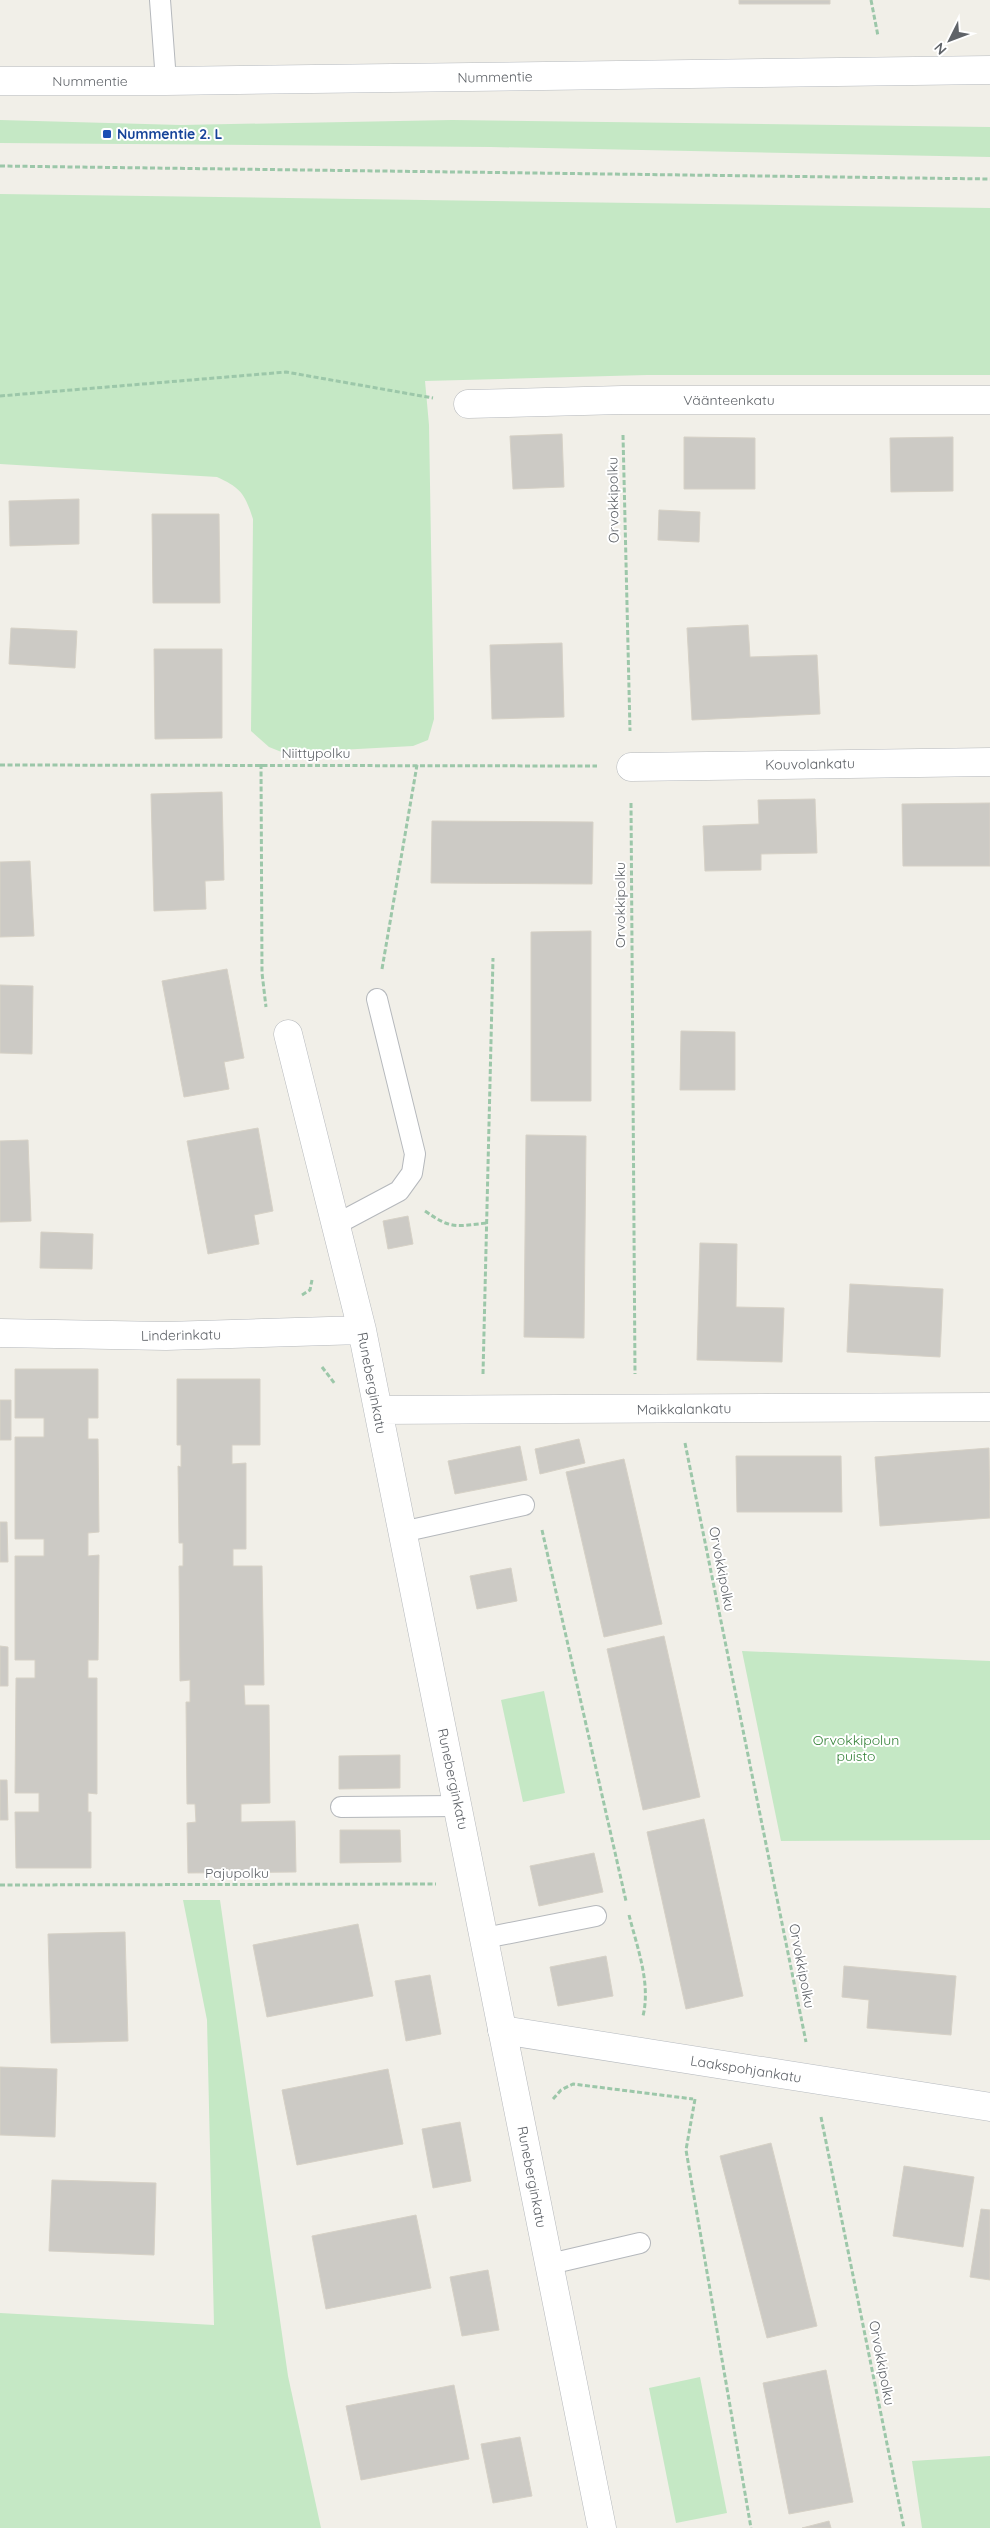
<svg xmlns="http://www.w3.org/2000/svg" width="990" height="2528" viewBox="0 0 990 2528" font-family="Quicksand,sans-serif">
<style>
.green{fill:#c5e8c5}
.building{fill:#cccac5;stroke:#d6d1c6}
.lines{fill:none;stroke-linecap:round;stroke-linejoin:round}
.lane-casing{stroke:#b5b8bc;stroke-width:22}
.street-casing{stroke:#b5b8bc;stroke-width:29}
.secondary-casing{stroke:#b6babf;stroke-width:29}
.path{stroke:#9cc7a9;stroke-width:3;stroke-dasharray:5 2.5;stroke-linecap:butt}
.lane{stroke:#fff;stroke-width:20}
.street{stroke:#fff;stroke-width:28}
.secondary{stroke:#fff;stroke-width:28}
.transit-dot{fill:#1a4fb4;stroke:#fff;stroke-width:2}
.labels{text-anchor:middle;stroke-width:4;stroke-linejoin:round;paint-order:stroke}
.street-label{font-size:14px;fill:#5f6368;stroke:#fff}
.transit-label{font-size:14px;font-weight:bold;fill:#164399;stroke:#fff;text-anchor:start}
.park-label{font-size:14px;fill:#348238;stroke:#fff}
</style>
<rect width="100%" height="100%" fill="#f1efe8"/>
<!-- green -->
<path class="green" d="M0,120L181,125L452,120L990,127V157L491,147L0,143Z
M0,194L990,208V375H647L425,381L429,425L434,719L428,740L413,746L284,753L269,747L251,731L253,519C245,494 241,488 217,477L0,464Z
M742,1651L990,1661V1840L781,1841Z
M544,1691L565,1793L523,1802L501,1700Z
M183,1900H220L288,2376L321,2528H0V2313L214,2325L207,2020Z
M700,2377L727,2513L676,2523L649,2388Z
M990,2456V2528H922L912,2461Z"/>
<!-- building -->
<path class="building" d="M739,0H830V4H739Z
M562,434L564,487L513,489L510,436Z
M684,437L755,438V489H684Z
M953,437V491L891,492L890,438Z
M79,499V544L10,546L9,501Z
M659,510L700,512L699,542L658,540Z
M152,514H219L220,603H153Z
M748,625L750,657L817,655L820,714L692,720L687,628Z
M11,628L77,631L75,668L9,664Z
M562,643L564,717L492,719L490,645Z
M154,649H222V738L155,739Z
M222,792L224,880L205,881L206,909L154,911L151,794Z
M815,799L817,853L761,854V870L705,871L703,826L759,824L758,800Z
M990,803V866H903L902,804Z
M432,821L593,822L592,884L431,883Z
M30,861L34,936L0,937V862Z
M591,931V1101H531V932Z
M227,969L244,1058L224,1062L229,1089L184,1097L162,981Z
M0,985L33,986L32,1054L0,1053Z
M681,1031L735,1032V1090H680Z
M258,1128L273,1211L254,1215L259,1244L208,1254L187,1141Z
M526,1135L586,1136L584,1338L524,1337Z
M28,1140L31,1221L0,1222V1141Z
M408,1216L413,1244L388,1249L383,1221Z
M41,1232L93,1234L92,1269L40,1268Z
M700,1243L737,1244L736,1307L784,1308L782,1362L697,1360Z
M850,1284L943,1289L940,1357L847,1352Z
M15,1369H98V1418H88V1439H98L99,1532L88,1533V1556L99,1555L98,1660H88V1678H97V1794L88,1793V1812H91V1868H16L15,1812H39V1793H15L16,1678H35V1660H15V1556H44V1539H15V1437H44V1418H15Z
M177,1379H260V1445H232V1464L246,1463V1549H233V1566H262L264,1685H244L245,1705H269L270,1803L241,1804V1822L295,1821L296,1872L188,1873L187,1823L196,1822L195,1804H187L186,1702H190V1680L180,1681L179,1566H183V1543H179L178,1466L181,1467V1445H177Z
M0,1400H11V1440H0Z
M579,1439L585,1463L540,1474L535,1449Z
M520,1446L527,1480L455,1494L448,1461Z
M989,1448L990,1518L880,1526L875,1457Z
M736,1456H841L842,1512H737Z
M624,1459L662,1624L604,1637L566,1472Z
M0,1522H7L8,1562H0Z
M511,1568L517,1601L477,1609L470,1576Z
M664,1636L700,1797L643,1810L607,1649Z
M0,1646L8,1647V1686H0Z
M400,1755V1788L339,1789V1756Z
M0,1780H7L8,1820H0Z
M704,1819L743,1996L686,2009L647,1832Z
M340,1830H400L401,1862L340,1863Z
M594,1853L603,1892L539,1906L530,1866Z
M358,1924L373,1996L267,2017L253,1945Z
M125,1932L128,2041L51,2043L48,1934Z
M606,1956L613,1996L558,2006L550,1967Z
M844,1966L956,1976L951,2035L867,2028L869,2000L842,1997Z
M430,1975L441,2034L406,2041L395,1981Z
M0,2067L57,2069L55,2137L0,2135Z
M388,2069L403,2144L297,2165L282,2090Z
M460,2122L471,2181L433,2188L422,2129Z
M771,2143L817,2326L767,2338L720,2156Z
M904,2166L974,2177L963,2247L893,2236Z
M52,2180L156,2183L154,2255L49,2251Z
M981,2209L990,2210V2280L970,2277Z
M416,2215L431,2288L326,2309L312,2236Z
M488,2270L499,2330L462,2336L450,2277Z
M826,2370L853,2502L789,2514L763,2383Z
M454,2385L469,2459L361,2480L346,2406Z
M520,2437L532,2496L493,2503L481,2444Z
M829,2521L831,2528H802Z"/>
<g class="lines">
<!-- lane casing -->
<g class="lane-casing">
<path id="lane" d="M160,0L166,81
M337,1224L399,1191L412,1173L415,1154L377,999
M402,1532L524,1505
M341,1807L458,1806
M485,1938L596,1916
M550,2264L640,2243"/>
</g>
<!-- street casing -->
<g class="street-casing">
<path id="street" d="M468,404L622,400H990
M631,767L990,762
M288,1034L362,1330L602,2528
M0,1333L166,1336L362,1330
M378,1410L990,1407"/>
</g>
<!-- secondary casing -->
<g class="secondary-casing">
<path id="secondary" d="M0,81H166L990,70
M502,2030L990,2107"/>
</g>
<!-- path -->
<path class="path" d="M871,0L878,36
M0,166L990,179
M0,396L286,372L433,398
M623,435L630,731
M261,764L262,973L266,1007
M0,765L597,766
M631,803L635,1374
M382,969L417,765
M425,1211C452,1230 456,1226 487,1223
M302,1295L310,1290L312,1280
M322,1367L335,1384
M483,1374L493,958
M685,1443L806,2042
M542,1530L626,1901
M0,1885L436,1884
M629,1915C637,1947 651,1983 643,2016
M553,2099L561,2090L573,2084L693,2099
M695,2099L686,2150L751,2528
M821,2117L904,2528"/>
<!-- lane -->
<use href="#lane" class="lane"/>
<!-- street -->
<use href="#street" class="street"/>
<!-- secondary -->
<use href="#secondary" class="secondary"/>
</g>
<!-- markers -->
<rect class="transit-dot" x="102" y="129" width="10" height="10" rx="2.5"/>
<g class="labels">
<!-- street labels -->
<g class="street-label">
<text transform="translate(495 77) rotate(-1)" y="5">Nummentie</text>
<text x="90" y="86">Nummentie</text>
<text x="729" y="405">Väänteenkatu</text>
<text transform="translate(613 500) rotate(-91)" y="5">Orvokkipolku</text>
<text x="316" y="758">Niittypolku</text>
<text transform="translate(810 764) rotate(-1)" y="5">Kouvolankatu</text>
<text transform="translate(620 905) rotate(-90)" y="5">Orvokkipolku</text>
<text transform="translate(181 1335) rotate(-1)" y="5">Linderinkatu</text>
<text transform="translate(372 1383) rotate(79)" y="5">Runeberginkatu</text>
<text transform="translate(684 1409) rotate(-1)" y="5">Maikkalankatu</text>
<text transform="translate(722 1569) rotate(79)" y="5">Orvokkipolku</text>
<text transform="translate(453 1779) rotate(78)" y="5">Runeberginkatu</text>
<text x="237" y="1878">Pajupolku</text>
<text transform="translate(802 1966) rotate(79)" y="5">Orvokkipolku</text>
<text transform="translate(746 2069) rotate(9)" y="5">Laakspohjankatu</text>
<text transform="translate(532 2177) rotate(79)" y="5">Runeberginkatu</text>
<text transform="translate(882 2363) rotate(79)" y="5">Orvokkipolku</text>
</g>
<!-- transit labels -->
<g class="transit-label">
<text x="117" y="139">Nummentie 2. L</text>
</g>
<!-- park labels -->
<g class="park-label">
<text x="856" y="1745">Orvokkipolun<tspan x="856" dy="16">puisto</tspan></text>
</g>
</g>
<!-- north arrow -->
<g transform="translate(950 40) rotate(228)" stroke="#ffffff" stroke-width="4" paint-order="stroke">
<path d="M0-4L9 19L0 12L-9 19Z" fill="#5f6368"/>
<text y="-8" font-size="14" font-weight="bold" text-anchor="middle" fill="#5f6368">N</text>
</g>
</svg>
